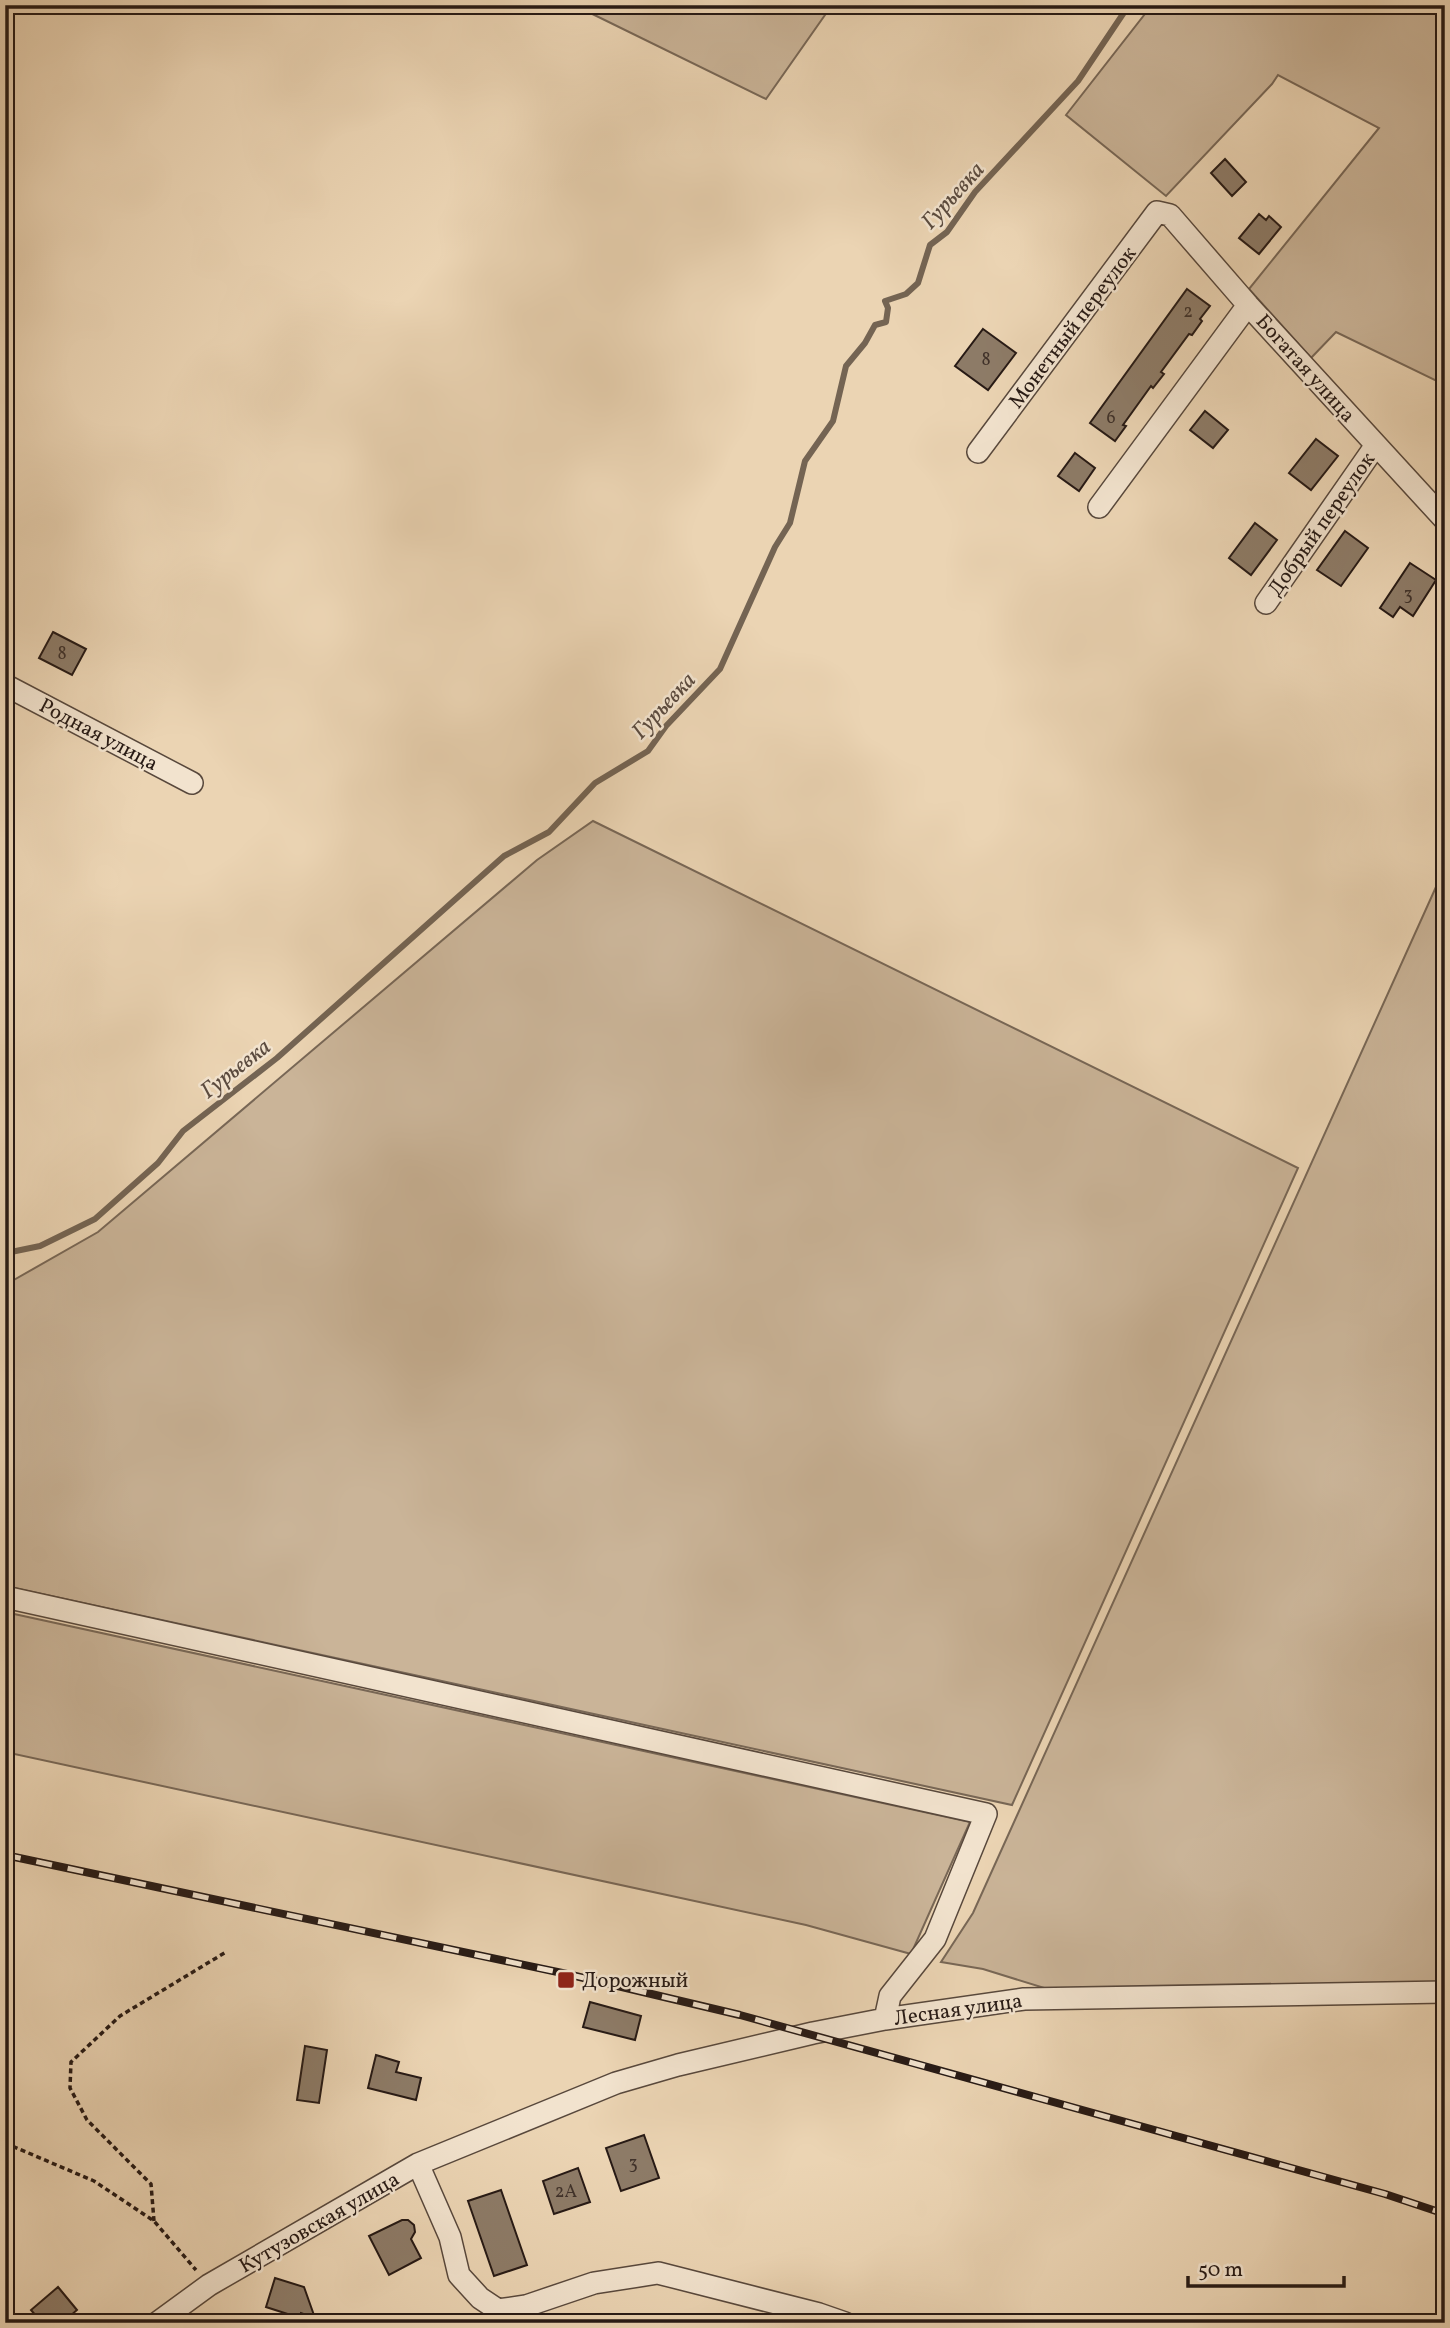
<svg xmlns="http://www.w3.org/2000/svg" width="1450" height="2328" viewBox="0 0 1450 2328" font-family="Vollkorn,serif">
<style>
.green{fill:#cab498;stroke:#786756;stroke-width:2}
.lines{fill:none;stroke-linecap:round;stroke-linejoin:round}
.stream{stroke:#746453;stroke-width:6}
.building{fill:#8d7b67;stroke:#271a15;stroke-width:2}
.minor-casing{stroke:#58483c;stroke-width:24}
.path{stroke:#271a15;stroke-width:3.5;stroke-dasharray:5 3.5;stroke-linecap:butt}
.minor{stroke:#f2e3ce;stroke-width:21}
.rail-casing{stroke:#271a15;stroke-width:8}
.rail{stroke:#f2e3ce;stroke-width:5;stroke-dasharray:16;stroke-linecap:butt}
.poi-dot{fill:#8f2418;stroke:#f2e3ce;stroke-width:2.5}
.labels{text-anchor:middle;stroke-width:5;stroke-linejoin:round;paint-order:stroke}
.number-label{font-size:18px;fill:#40322a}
.street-label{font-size:21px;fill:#271a15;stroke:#f2e3ce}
.poi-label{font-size:21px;fill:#271a15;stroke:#f2e3ce;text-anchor:start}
.water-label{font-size:23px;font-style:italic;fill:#5b4b3f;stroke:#f2e3ce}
</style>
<rect width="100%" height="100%" fill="#ebd4b3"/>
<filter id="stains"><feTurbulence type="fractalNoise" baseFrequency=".00286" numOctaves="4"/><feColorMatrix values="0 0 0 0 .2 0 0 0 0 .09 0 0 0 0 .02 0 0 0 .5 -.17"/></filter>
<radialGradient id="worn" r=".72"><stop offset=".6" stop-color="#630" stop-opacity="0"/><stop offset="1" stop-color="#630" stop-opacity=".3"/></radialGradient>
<!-- green -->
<path class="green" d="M574,5H832L766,99Z
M1152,5H1445V385L1336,332L1311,358L1249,289L1379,128L1278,75L1272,84L1166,196L1066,115Z
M593,821L1298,1168L1012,1805L5,1586V1285L98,1232L537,860Z
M1445,867V1997L1054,1991L983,1969L941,1962L973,1913Z
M5,1612L970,1822L911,1954L806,1925L5,1752Z"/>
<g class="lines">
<!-- stream -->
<path class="stream" d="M5,1257L11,1252L40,1246L95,1219L158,1163L183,1131L277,1058L504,856L549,832L595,783L648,751L666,726L720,669L775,547L790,523L805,461L833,421L846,366L865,343L875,325L886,322L888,308L885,301L906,294L918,283L930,245L947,232L975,192L1078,81L1129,5"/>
</g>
<!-- building -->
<path class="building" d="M1225,159L1246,182L1232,196L1211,173Z
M1259,214L1266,220L1269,216L1281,227L1259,254L1239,238Z
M1187,289L1210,306L1200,319L1202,321L1192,335L1189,334L1161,372L1164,374L1153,388L1151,386L1123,425L1126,426L1115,441L1090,423Z
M983,329L1016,353L988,390L955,366Z
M1205,411L1228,430L1213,448L1190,430Z
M1316,439L1338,456L1311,490L1289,473Z
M1075,453L1095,468L1079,491L1058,476Z
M1255,523L1277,540L1251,575L1229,558Z
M1345,531L1368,548L1341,586L1317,570Z
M1410,563L1436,580L1413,616L1400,607L1393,617L1380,608Z
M53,632L86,649L72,675L39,658Z
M590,2002L641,2016L635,2040L583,2027Z
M305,2046L327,2050L319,2103L297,2100Z
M376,2055L399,2062L396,2072L421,2078L416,2100L368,2088Z
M644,2135L659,2178L621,2191L606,2148Z
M578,2168L590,2202L554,2214L543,2181Z
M501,2190L527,2265L494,2276L468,2201Z
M402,2220H408L414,2225L415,2232L411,2239L421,2258L389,2275L369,2236Z
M275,2278L304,2287L315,2318L301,2313L300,2318L266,2307Z
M58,2287L77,2310L62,2323H42L31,2310Z"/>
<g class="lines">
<!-- minor casing -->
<g class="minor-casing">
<path id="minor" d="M978,452L1157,212L1170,215L1248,305L1445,520
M1099,507L1248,305
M1266,603L1376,445
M5,685L192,783
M5,1597L986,1814L935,1939L890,1996L885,2019
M418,2164L450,2237L459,2275L480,2298L498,2310L526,2306L594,2283L658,2273L819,2314L845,2323
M157,2323L209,2285L418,2164L616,2083L678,2065L813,2033L885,2019L1024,1999L1445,1992"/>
</g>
<!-- path -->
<path class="path" d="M5,2143L94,2181L154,2221L196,2270
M154,2221L151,2184L87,2120L70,2088L71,2062L120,2016L226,1952"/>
<!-- minor -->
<use href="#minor" class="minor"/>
<!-- rail casing -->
<g class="rail-casing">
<path id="rail" d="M5,1855L567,1974L740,2015L1385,2194L1445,2214"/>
</g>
<!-- rail -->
<use href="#rail" class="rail"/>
</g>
<!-- markers -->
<rect class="poi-dot" x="557" y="1971" width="18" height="18" rx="3.5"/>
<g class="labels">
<!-- number labels -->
<g class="number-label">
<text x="1188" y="317">2</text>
<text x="986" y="365">8</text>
<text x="1111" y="423">6</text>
<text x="1408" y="600">3</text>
<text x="62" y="659">8</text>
<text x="633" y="2169">3</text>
<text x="566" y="2197">2А</text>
</g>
<!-- street labels -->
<g class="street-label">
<text transform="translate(1072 327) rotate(-53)" y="7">Монетный переулок</text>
<text transform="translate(1306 368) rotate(48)" y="7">Богатая улица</text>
<text transform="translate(1321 524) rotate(-55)" y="7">Добрый переулок</text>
<text transform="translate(99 734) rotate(28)" y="7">Родная улица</text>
<text transform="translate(958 2009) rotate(-8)" y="7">Лесная улица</text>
<text transform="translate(319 2222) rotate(-30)" y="7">Кутузовская улица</text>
</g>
<!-- poi labels -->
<g class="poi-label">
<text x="582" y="1987">Дорожный</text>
</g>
<!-- water labels -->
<g class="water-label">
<text transform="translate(952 195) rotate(-48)" y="8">Гурьевка</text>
<text transform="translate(663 705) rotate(-47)" y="8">Гурьевка</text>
<text transform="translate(235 1068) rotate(-38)" y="8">Гурьевка</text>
</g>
</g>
<!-- margin -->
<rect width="1450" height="2328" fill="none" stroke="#ebd4b3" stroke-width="28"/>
<rect x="7" y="7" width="1436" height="2314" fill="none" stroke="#271a15" stroke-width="3.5"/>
<rect x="14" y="14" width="1422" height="2300" fill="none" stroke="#271a15" stroke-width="2"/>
<!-- scale -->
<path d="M1188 2276v10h156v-10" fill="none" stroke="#271a15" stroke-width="3.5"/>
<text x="1198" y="2276" font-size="21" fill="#271a15" stroke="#f2e3ce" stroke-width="5" paint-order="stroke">50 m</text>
<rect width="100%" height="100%" filter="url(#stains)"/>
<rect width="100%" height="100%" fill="url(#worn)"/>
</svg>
